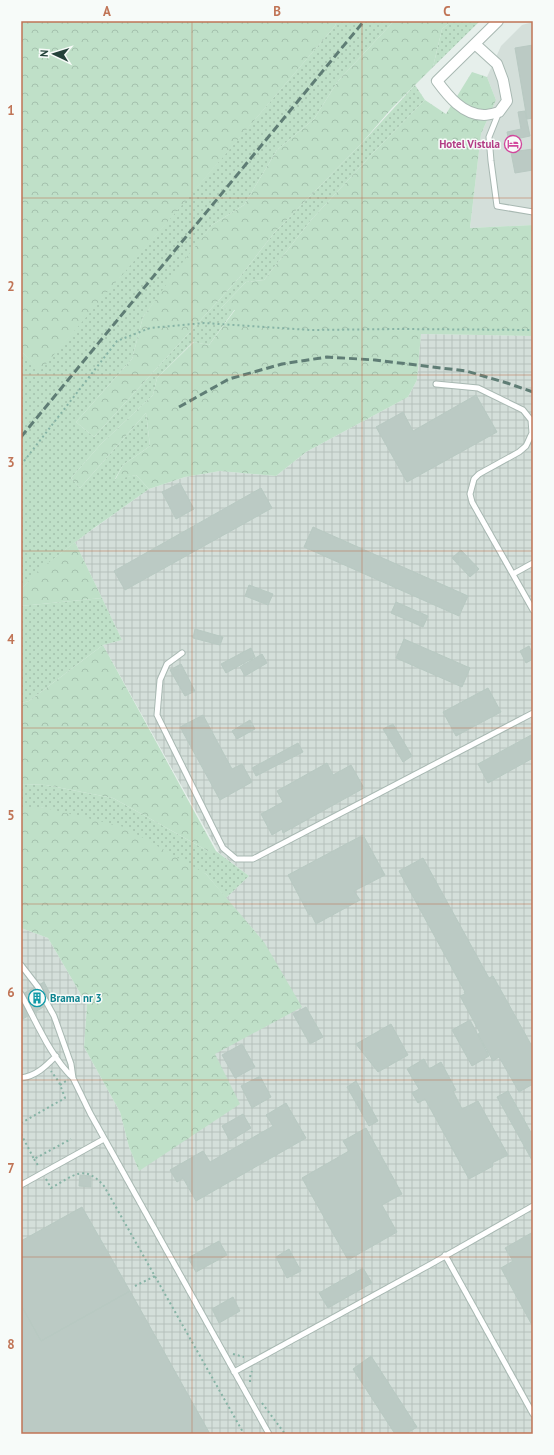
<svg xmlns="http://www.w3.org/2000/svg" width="554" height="1455" viewBox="0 0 554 1455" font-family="'PT Sans',sans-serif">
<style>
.built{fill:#d4dfda}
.industrial{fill:url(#industrial-grid)}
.grass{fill:url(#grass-dots)}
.forest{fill:url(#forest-crowns)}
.building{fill:#bbcac4;stroke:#b8c9c2}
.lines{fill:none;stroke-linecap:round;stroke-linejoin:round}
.service-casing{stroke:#a8b8b2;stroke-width:7}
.minor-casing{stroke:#a8b8b2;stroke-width:12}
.path{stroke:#86b3a5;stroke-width:2;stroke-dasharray:2 3;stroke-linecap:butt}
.service{stroke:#fff;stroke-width:5}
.minor{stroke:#fff;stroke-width:10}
.rail{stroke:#5f7d75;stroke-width:3;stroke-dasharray:8 4;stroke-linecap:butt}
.grid{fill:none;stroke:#c07456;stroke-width:1;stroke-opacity:0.55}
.labels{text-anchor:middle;stroke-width:3;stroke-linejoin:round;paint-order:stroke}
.hotel-label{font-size:11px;font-weight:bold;fill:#b23c85;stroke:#f7fbf9;text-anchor:end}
.culture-label{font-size:11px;font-weight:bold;fill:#0d838f;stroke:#f7fbf9;text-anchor:start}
.neatline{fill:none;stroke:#c07456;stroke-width:1.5}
.grid-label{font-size:13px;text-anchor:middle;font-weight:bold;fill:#c07456}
</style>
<defs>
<pattern id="industrial-grid" width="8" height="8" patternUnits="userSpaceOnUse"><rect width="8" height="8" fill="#d4dfda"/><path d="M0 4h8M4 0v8" fill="none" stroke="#b6c1bc"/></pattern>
<pattern id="grass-dots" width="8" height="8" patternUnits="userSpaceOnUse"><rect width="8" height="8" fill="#bfe0c8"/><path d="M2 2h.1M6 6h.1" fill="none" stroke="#a4c1ad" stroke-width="1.8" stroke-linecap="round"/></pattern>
<pattern id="forest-crowns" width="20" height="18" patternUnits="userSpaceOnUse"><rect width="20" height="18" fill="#bfe0c8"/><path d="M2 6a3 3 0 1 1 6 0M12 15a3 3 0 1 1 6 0" fill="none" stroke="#a4c1ad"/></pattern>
</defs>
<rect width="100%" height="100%" fill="#e6efeb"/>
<!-- built -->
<path class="built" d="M533,22V225L470,228L481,134L496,100L487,77L501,46L522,25Z"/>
<!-- industrial -->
<path class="industrial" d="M421,334L533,336V1434H21V928L48,938L87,1005L84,1047L120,1112L129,1147L139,1171L215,1054L264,942L226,898L249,876L219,853L103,645L122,640L75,542L149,489L185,477L220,471L276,476L306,452L408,397L417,380Z"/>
<!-- grass -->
<path class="grass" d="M337,21H394L338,81L314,119L277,150L244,205L212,225L143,317L132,359L76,422L94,437L239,278L274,233L360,145L415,85L425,100L374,152L312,219L264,280L246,282L221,308L235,309L209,345L193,342L157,378L153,395L101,444L71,478L80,488L146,413L150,446L123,465L115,479L136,475L149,489C105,521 59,550 21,589V351L40,370L335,26Z
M452,21H480L433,67L442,29Z
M102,598L122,640L103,645L29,701L21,703V606Z
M21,784L46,785L113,798L208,851H216L249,876L226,898L206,874L41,807H21Z"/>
<!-- forest -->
<path class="forest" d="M21,21H337L335,26L40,371L21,351Z
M394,21H452L442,29L433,67L392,108L360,145L274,233L239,278L94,437L76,422L132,359L143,317L179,267L212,225L244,205L277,150L314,119L338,81Z
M472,72L487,77L496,100L481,134L470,228L533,225V336L421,334L417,380L408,397L306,452L276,476L220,471L185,477L149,489L136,475L115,480L123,465L150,446L146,413L80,488L71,478L101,444L153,395L157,378L194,342L209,345L235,310L221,308L246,282L264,280L312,219L374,152L425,100L446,114Z
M75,542L102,598L21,606V589L39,570Z
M103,645L216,851H208L113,798L46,785L21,784V703L29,701Z
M21,807H41L124,827L206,874L264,942L302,1007L215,1054L240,1104L139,1171L129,1147L120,1112L84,1047L87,1005L48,938L21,928Z"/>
<!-- building -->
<path class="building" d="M533,45V118L527,119L515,48Z
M525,111L530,136L516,139L518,151L533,149V170L515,173L507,132L521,129L518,112Z
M476,395L497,432L407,482L376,427L403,412L413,431Z
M180,483L194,509L176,519L162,492Z
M261,488L272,508L125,590L114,571Z
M313,527L468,596L459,616L304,547Z
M461,550L479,569L470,577L452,558Z
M249,585L273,594L268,605L245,596Z
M396,602L428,616L423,627L391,613Z
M195,629L223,637L220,645L193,638Z
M404,639L470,668L462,687L396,658Z
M529,646L533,655V659L526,663L520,651Z
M251,648L255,657L226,673L221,664Z
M262,654L267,663L245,676L240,667Z
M181,664L195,691L185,696L170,670Z
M488,688L501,712L456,736L443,712Z
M203,715L232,769L242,764L252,782L220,800L180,727Z
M250,720L255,729L237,739L232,731Z
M393,724L412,756L403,762L383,729Z
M533,734V758L488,783L478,764Z
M298,743L303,752L256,776L252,768Z
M327,763L333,775L351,765L364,788L283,833L282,829L272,835L261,814L283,802L277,791Z
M363,835L385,875L354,891L360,900L316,924L311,914L309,915L288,875Z
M423,858L489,978L493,976L533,1048V1084L519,1092L499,1057L493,1061L478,1034L480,1033L460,996L465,994L464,992H465L399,871Z
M44,982L54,1001L21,1020V995Z
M306,1007L323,1037L310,1044L293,1014Z
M470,1020L489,1056L472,1066L452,1030Z
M391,1024L408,1055L378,1072L356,1044Z
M242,1044L255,1067L235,1078L222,1055Z
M424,1059L429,1069L441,1062L456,1090L453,1091L462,1109L478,1101L508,1155L492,1163L493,1166L469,1179L425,1099L418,1103L412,1093L419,1089L407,1069Z
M260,1076L271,1097L252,1108L241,1086Z
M356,1081L378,1121L369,1126L347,1087Z
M508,1091L533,1136V1162L497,1097Z
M286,1103L306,1138L196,1201L183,1178L177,1182L170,1170L203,1151L210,1162L273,1126L266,1115Z
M243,1114L251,1128L230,1141L222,1126Z
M366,1128L402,1194L382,1205L397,1232L348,1260L302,1178L349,1151L343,1141Z
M80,1175L91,1176V1187L79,1186Z
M82,1207L130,1291L41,1341L21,1305V1241Z
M533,1232V1327L501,1268L513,1261L505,1248Z
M219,1241L227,1255L196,1272L188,1258Z
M289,1249L301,1271L287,1278L276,1257Z
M363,1268L372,1283L328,1308L319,1293Z
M130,1291L210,1434H21V1305L41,1341Z
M233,1297L240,1311L219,1323L212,1309Z
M371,1356L417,1427L406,1434H395L353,1369Z"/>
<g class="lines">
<!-- service casing -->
<g class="service-casing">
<path id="service" d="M499,112L489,137L491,161L497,206L533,212
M436,384L478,388L523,410L531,420L532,433L526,446L519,452L479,474L474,479L470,494L472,502L533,610
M513,574L533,563
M182,653L167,664L160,680L157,715L223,848L236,859H253L533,713
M21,965L38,987L54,1016L71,1064L73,1078L90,1113L269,1434
M21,994C36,1021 50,1056 73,1078
M21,1078C36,1076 45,1067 56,1056
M21,1185L104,1139
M445,1255L533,1414
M234,1372L433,1263L533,1206"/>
</g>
<!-- minor casing -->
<g class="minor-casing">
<path id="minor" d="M475,44L497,64L503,80L507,101L499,112C495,113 489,115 484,115C463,115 448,96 437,81L498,21"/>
</g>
<!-- path -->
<path class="path" d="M21,465L117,341L150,328L204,323L310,330L399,329L533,330
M60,1085L66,1081
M21,1123L65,1098L59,1082L51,1071
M21,1134L34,1159L71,1139
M34,1159L39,1167
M46,1179L51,1188C73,1176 84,1163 104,1186L244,1434
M135,1286L155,1276
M233,1354L244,1357
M250,1382V1377L252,1371
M262,1403L285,1434"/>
<!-- service -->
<use href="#service" class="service"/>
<!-- minor -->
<use href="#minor" class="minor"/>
<!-- rail -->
<path class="rail" d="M179,407L229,379L282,364L327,357L375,360L466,371L507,383L533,392
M21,437L364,21"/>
</g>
<!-- grid -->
<path class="grid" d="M192,21V1434M362,21V1434M21,198H533M21,375H533M21,551H533M21,728H533M21,904H533M21,1080H533M21,1257H533"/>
<!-- icons -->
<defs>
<g id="hotel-ring" transform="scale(0.9)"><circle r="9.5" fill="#f7fbf9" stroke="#d1479c" stroke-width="1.5"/><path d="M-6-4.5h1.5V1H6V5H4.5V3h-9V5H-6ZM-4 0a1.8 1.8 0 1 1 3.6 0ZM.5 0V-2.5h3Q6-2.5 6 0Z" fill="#d1479c"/></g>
<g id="building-ring" transform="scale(0.9)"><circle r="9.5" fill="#f7fbf9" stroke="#0f9aa8" stroke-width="1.5"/><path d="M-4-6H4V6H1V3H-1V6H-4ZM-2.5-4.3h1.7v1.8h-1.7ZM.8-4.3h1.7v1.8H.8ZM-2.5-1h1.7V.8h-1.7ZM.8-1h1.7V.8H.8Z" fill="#0f9aa8"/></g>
</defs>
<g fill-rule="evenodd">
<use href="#hotel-ring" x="513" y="144"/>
<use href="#building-ring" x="37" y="998"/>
</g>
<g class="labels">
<!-- hotel labels -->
<g class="hotel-label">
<text x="500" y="148">Hotel Vistula</text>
</g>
<!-- culture labels -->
<g class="culture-label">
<text x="50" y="1002">Brama nr 3</text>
</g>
</g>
<!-- border -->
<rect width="554" height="1455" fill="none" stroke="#f7fbf9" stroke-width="44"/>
<!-- north arrow -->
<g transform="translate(54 54) rotate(274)" stroke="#f7fbf9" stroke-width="3" paint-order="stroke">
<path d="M0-3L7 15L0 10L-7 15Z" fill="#24423a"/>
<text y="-6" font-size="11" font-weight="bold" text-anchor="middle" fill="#24423a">N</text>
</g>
<rect x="22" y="22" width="510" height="1411" class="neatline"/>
<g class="grid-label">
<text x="107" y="16">A</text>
<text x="277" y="16">B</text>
<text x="447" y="16">C</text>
<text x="11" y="115">1</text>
<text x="11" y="291">2</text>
<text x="11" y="467">3</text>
<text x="11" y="644">4</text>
<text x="11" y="820">5</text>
<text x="11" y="997">6</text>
<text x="11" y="1173">7</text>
<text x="11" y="1349">8</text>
</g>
</svg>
